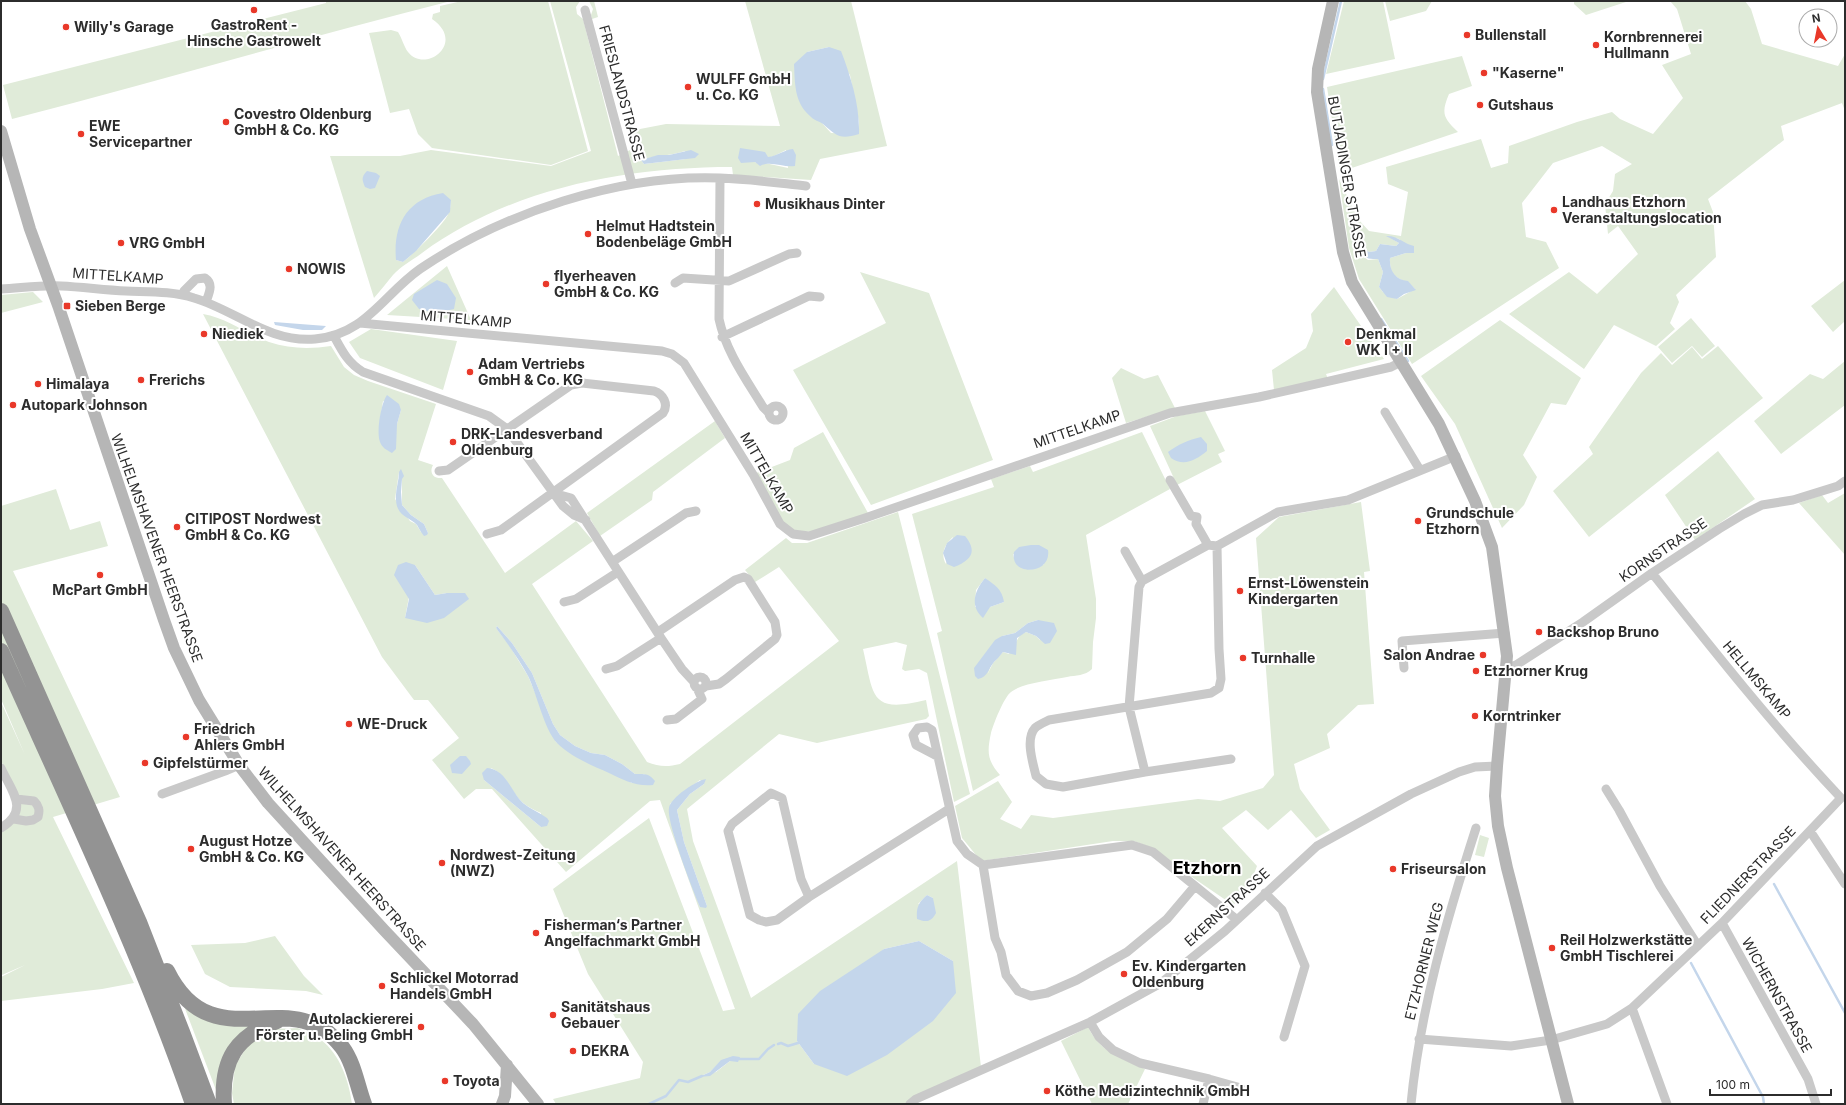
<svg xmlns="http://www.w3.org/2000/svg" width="1846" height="1105" viewBox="0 0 1846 1105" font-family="Inter,sans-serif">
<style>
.green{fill:#e0ebd9;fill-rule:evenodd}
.water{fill:#c4d6eb}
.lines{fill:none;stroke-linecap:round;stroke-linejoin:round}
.stream{stroke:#c4d6eb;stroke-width:2.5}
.street{stroke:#c9c9c9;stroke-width:9}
.secondary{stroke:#b6b6b6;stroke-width:12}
.highway{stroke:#939393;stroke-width:16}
.poi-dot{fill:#e93829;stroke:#fff;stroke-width:1.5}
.labels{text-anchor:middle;stroke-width:4;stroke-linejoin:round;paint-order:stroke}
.poi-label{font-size:14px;font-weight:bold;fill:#2c2c2c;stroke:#fff;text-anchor:start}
.street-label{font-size:14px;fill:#2c2c2c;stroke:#fff}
.district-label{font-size:18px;font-weight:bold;fill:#000;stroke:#fff}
</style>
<rect width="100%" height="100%" fill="#fff"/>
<!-- green -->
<path class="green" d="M326,1H451C304,38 159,81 12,119L3,85L326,3Z
M462,1H548L588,151L551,165L432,148L418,134L409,109L390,113L369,33L391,30L398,32C402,38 404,47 408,52C425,74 467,43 432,19L433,14L440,12V6Z
M550,1H580L576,7L577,14L583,19L618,156L632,149L629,135L640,129L666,124L780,126L745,1H851L887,146L820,159L811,180L733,175L732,167C626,167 510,188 422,253C413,260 401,266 393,275C387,282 381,290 374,298L330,156H400L431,150L551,166L591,151ZM829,47L850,75L859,122V134L831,133L822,123L807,52ZM786,150L788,168L765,163L760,165L755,162L774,156ZM685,151L686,159L644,164L641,160C656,155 671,156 685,151ZM451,200C450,203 451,208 449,212C446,223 413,254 403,262L396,260Z
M589,1H594L598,17L592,19L591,15L593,9Z
M1344,1H1383L1395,59L1326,74Z
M1385,1H1432L1426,11L1390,21Z
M1574,1H1629L1586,15L1574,4Z
M1670,1H1745L1751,9L1762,44L1838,66L1845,54V111L1842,103L1781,126L1784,140L1708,199L1713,212L1716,257L1676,295L1679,302L1670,323L1675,329L1656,346L1614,325L1584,369L1509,314L1569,272L1597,294L1638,254L1618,226L1608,234L1605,204L1613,191L1615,174L1632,164L1602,146L1553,163L1522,203L1526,237L1546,242L1559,268L1412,364L1359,279L1349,248L1339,179L1358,219L1369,231L1401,236L1408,192L1388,184L1386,167L1481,139L1491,168L1508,163L1509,146L1577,122L1612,112L1620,119L1653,134L1683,98L1662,65L1691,54L1677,9ZM1387,236L1399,239L1414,253H1406L1390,258C1389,283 1404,276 1415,289L1397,299L1383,292L1379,287L1383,272L1378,259L1368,260L1364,257L1362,248L1369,252L1376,251L1380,244L1396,246L1399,243Z
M1462,56L1472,86L1449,94C1441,113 1443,118 1458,132L1340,172L1327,87Z
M447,266L471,320L387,315Z
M860,272L929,293L993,460L871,505L793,370L886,323Z
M1845,280V321L1833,332L1811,306Z
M1334,287L1384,359L1326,374L1328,379L1274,390L1272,370L1306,348L1313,331L1311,314Z
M33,292L43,302L1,313V295Z
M203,314C227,318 246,334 269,342C290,349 310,349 331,346L344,367L354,375L368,381L436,404L418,460L433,465C429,472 433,479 442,478L505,573L576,521L593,541L532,584L647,762C659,767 668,767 680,764L839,641L779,567L755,582L745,570L786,538L792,543H807L898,512L970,794L954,802L927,673L919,669L905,671L902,669L907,645L896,642L863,649C874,696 869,714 926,700L929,716L926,719L817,743L779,734L687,809L693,841L751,998L957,861L981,1067L915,1097L905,1104H556L553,1099L640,1078L643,1062L588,974L553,889L649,818L723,1011L735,1009L660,800L650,801L566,872L492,789H476L464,799L432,760L459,738L428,700H414L382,657ZM383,401L401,410L397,424L379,427ZM399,472L402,479V505L411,515L424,524L428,533L421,532L416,524L410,521L395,499ZM415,565L435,595L447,593L405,618ZM497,626L512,643L532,673L553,724L560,735L575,746L591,753L605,755L622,764L635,774H645L632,783L556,742L528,676L509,645L496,628ZM491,768C508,776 510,791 522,802C528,807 534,810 541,813V827L484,780ZM700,780L704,784L690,794L677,810L684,842L707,906L700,907L674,835L670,804L685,791ZM927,895L933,898V906L918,904ZM919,941L953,961L814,1064L797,1041L884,949ZM740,1057L730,1061L716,1072L701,1076L710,1072L719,1063Z
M1691,318L1715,346L1702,357L1692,346L1672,363L1658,347Z
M1500,320L1581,378L1566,405L1551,403L1523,455L1537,477L1524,505L1502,528L1455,424L1421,376Z
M371,329L457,341L443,390L360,358L349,342Z
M1718,346L1763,398L1589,537L1553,491L1593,454L1589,447L1641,373L1661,353L1672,365L1692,347L1702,359Z
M1845,361V405L1781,454L1754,421L1810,374L1823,379Z
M1121,368L1144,379L1158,375L1175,408L1126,423L1112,378Z
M1205,411L1225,451L1218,454L1222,462L1177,485L1150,426L1177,416Z
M715,421L725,438L653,492L652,500L600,536L587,513Z
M823,432L868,513C846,521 800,545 782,522C773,511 763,486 756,473L790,460L794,448Z
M1142,432L1170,489L1086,535L1096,599V618L1093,642L1092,669C1085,676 1076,675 1067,677C1052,680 1022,683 1011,692C1004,697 993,725 991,733C987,752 987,760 1000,775L973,791L937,633L942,631L912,514L994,487L991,479L1030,466L1033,472ZM953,537L946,564C940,554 945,544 953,537ZM1013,554L1044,564C1032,573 1016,571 1013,554ZM985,578L1004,602L990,607H975L976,590ZM1038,620L1040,640L1036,636L1026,632L1020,635L1009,654L1003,652L993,663L988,673L1002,636L1015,633L1028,623Z
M1718,451L1755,499L1695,540L1665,495Z
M56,489L70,530L100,521L108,546L13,571L120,797L53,817L134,983L102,989L1,1001V977L25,965L2,975L1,828L7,824L16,799L1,760V702L25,755L1,699V506Z
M1845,493V555L1799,503L1822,495L1828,503Z
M1361,502L1370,571L1364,572L1374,704L1358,705L1327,734L1330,748L1294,764L1300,789L1330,830L1316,838L1291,810L1268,830L1246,810L1222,828L1257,866L1246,895L1233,905L1192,877L1155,849L1134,841H1113L981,861L962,838L955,806L998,781L1012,802L1000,819L1021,829L1031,815L1053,818L1198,799L1220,801L1263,788L1274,775L1256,538L1279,517Z
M1480,835L1489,838L1484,857L1475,855Z
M275,936L304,976L323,995L306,991L230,987L205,974L191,945L245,943Z
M184,1006L255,1022L216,1090Z
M1088,1027C1100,1052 1121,1058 1145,1069L1128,1104H1092L1061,1041Z
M298,1028C305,1032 315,1035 321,1040C340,1054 349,1081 352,1104H234L232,1093L235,1066L249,1043L273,1029Z"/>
<!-- water -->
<path class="water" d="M829,47L841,51C851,77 860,106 859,134C840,140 837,136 823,124C819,121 813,120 810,116C794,102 795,83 794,64L807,52Z
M740,148L765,152L768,157C777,156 784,150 793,149L796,155L795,166C784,168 770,160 760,166L755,162L741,163L738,158Z
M691,150L699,154L695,158L644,164L641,160L658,155H669Z
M367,171L376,173L380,176L375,188L370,189L365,187C362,180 361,177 367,171Z
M443,193L451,200L450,212L416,251L403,262L396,260C393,226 406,199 443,193Z
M1386,236C1397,235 1404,244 1414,246V253H1406L1390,258C1389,270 1395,280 1408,281L1416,290L1404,294L1397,299L1387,297L1379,287L1383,272L1378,259C1369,259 1361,259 1362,247L1369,252L1376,251L1380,244L1396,246L1399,243Z
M437,280L447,284L456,298L454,309L436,313L419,309L412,300L414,294Z
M274,322L326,326L322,330H303L275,325Z
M387,395L399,404L401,410L397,424L396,449L392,453C387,450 382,448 380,442C376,432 381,403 387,395Z
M1201,437L1207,444V451C1196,460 1184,467 1171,458L1168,452C1179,444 1188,440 1201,437Z
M401,469L404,476L402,479L401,492L402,505L411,515L424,524L428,533L427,535L424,536C421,532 419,529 417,525C410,517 397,517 396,500C395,491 399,481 399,472Z
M957,535L965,536C978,552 971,560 954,567L947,564L943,553L947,543Z
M1031,545H1039L1048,550C1052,575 1009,577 1014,552L1019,547Z
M406,562L415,565L435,595L447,593H465L469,599L444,618L427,623L405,618L409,599L394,575L398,565Z
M985,578C995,585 1002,589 1004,602L990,607L983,618C969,606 975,590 985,578Z
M1038,620L1054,623L1057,631L1050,643L1045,644L1036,636L1026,632L1017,638L1016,655L1003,652C1000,656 997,659 994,662C988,669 988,677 978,679L975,676L974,668L995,640L1002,636L1015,633L1028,623Z
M497,626L512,643L532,673L553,724L560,735L575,746L591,753L605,755L622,764L635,774C644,774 649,773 655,781L653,785C637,787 623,780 609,773C591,765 571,757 557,743C544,729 537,694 528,676C519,659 507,643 496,628Z
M460,756H466L470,761L471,764L462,774L452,773L450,765Z
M487,768C506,769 511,792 523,803C530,809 539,812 547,818L549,821L547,826L541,827L484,780L482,773Z
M706,779L704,784L690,794L677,810L684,842L707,906L706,908L700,907C693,891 666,821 669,808C670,798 697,780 706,779Z
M927,895L933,898L936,913C931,923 925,922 917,919C916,907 919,902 927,895Z
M919,941L953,961L956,993L933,1021L887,1055L847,1076L814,1064L797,1041L798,1014L820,991L884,949Z
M733,1056L740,1057L738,1062L730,1061L710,1076L699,1077L710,1072L721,1060Z"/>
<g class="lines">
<!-- stream -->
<path class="stream" d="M1323,79L1341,1
M1323,89L1332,145
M1381,319L1408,361
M1774,884L1845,1013
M1691,963L1763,1097L1764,1104
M778,1044L781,1043L788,1046L798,1043
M737,1059H759L768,1049L774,1045
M649,1104L666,1096L679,1080L688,1082L702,1076"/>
<!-- street -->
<path class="street" d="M585,10L632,184
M720,178L719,319C726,352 746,379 763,407L768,412
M675,283L683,278L729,281L789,254L797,253
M1,289C21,288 41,285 61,286C83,287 104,290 126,291C148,292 172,291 194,298C235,310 269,343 315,339C365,335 383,295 420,269C503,213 619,174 720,178C749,179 778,183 806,186
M183,295L184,291L196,279L205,278C214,284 209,293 206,302
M360,323L662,351L672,354L684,363L754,476L780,524L793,534L809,536L865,518L1170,413L1259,397L1391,367L1401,362
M334,336C342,351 348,363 363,372L489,416L507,429L563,506L574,515L586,520
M722,337L809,296L820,297
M769 413a7 7 0 1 1 14 0a7 7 0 1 1-14 0Z
M1385,412L1420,470
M439,471L448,470L571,385L582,383L654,391C663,394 669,404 663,413L501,530L487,534
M1170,480L1191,516L1197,517L1196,524L1208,545L1217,546L1278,512L1348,500L1456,456
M553,493L571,498L661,638L682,669L694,682
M1217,546L1219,649L1221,679L1219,688L1211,693L1049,720C1045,722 1038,725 1035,728C1025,739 1033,763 1036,776L1046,784L1063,787L1145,772L1231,759
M1125,551L1142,581
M612,562L686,513L696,511
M1652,573C1713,650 1774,727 1841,798
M564,602L576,599L618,572
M658,632L735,580L744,577L748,579L775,622L777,635L775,639L726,679L719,684L706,686
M1404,668L1402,641L1505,633
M1507,668L1516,665L1583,622L1652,573L1719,529L1744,514L1762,505L1793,500L1838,486L1845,481
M606,669L617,666L661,638
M694 683a6 6 0 1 1 12 0a6 6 0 1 1-12 0Z
M667,720L676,719L702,699L697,688
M937,756L916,745L913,735L918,728L927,727L932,730L957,841L967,854L983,865L1132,845L1153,852L1236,919
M1,768C12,792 30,810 1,828
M1145,772L1129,707L1139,587L1142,581L1208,545
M1606,789L1619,810L1660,886L1698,946
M162,794L225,771L239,765
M14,819L26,821L33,820L38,817C40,810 39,806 34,801L16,799
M1810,831L1845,884
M983,865L995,938L1001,952L1006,975L1018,991L1031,996L1047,993L1077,980L1127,952L1167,919L1195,886
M1265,893L1282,910L1305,966L1284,1037
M809,897L801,879L782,798L771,793L732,824L728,831L750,915L759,920L766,922L777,920L809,897L949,809
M1722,923L1808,1079L1816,1104
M1632,1008L1667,1104
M1090,1022L1099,1037L1113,1050L1140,1063L1209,1079L1241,1088
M1419,1039L1511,1046L1551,1040L1607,1024L1632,1008L1722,923L1841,798
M910,1104L916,1099L1090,1022L1161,983L1225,931L1317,846L1411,794L1459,772L1475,767L1497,766
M1203,1104L1209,1079
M1411,1104C1420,1010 1447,918 1476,828"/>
<!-- secondary -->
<path class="secondary" d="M1333,1L1318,69L1317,92L1343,252L1352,282L1358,292L1439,424L1475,501L1492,547L1507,656L1497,766L1495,796L1498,826L1507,868L1568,1104
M1,131L30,229L59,308L164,620L174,648L199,700L239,765L268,803L384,930L473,1024L538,1104
M502,1104L505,1096L507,1065"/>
<!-- highway -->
<path class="highway" d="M1,611L139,922L182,1032L209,1104
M1,651C68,801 139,949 193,1104
M167,971C213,1064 291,980 342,1047C354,1063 357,1085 364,1104
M224,1104C221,1060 236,1036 277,1021"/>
</g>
<!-- markers -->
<g class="poi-dot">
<circle cx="254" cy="10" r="4"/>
<circle cx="66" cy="27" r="4"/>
<circle cx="1467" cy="35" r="4"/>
<circle cx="1596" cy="45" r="4"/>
<circle cx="1484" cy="73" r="4"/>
<circle cx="688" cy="87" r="4"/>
<circle cx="1480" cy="105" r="4"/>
<circle cx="226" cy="122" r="4"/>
<circle cx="81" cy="134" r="4"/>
<circle cx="757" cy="204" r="4"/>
<circle cx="1554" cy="210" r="4"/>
<circle cx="588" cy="234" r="4"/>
<circle cx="121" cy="243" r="4"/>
<circle cx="289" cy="269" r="4"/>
<circle cx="546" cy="284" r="4"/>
<rect x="63" y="302" width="8" height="8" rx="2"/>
<circle cx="204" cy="334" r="4"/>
<circle cx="1348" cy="342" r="4"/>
<circle cx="470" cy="372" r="4"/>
<circle cx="141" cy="380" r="4"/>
<circle cx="38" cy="384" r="4"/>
<circle cx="13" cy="405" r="4"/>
<circle cx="453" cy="442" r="4"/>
<circle cx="1418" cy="521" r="4"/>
<circle cx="177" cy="527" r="4"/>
<circle cx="100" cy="575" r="4"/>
<circle cx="1240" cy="591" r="4"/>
<circle cx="1539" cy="632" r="4"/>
<circle cx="1483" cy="655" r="4"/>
<circle cx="1243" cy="658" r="4"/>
<circle cx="1476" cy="671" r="4"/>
<circle cx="1475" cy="716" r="4"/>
<circle cx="349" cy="724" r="4"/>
<circle cx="186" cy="737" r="4"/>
<circle cx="145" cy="763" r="4"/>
<circle cx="191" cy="849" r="4"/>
<circle cx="442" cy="863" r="4"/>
<circle cx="1393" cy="869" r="4"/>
<circle cx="536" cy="933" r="4"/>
<circle cx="1552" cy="948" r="4"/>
<circle cx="1124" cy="974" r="4"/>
<circle cx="382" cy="986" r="4"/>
<circle cx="553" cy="1015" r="4"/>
<circle cx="421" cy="1027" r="4"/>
<circle cx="573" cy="1051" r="4"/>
<circle cx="445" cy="1081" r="4"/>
<circle cx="1047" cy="1091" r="4"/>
</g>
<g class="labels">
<!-- poi labels -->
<g class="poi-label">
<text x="254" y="30" text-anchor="middle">GastroRent -<tspan x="254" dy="16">Hinsche Gastrowelt</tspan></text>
<text x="74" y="32">Willy's Garage</text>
<text x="1475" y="40">Bullenstall</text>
<text x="1604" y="42">Kornbrennerei<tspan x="1604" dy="16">Hullmann</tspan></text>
<text x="1492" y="78">"Kaserne"</text>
<text x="696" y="84">WULFF GmbH<tspan x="696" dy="16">u. Co. KG</tspan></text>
<text x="1488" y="110">Gutshaus</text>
<text x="234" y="119">Covestro Oldenburg<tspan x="234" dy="16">GmbH &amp; Co. KG</tspan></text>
<text x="89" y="131">EWE<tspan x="89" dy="16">Servicepartner</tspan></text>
<text x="1562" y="207">Landhaus Etzhorn<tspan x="1562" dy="16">Veranstaltungslocation</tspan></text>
<text x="765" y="209">Musikhaus Dinter</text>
<text x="596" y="231">Helmut Hadtstein<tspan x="596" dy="16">Bodenbeläge GmbH</tspan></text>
<text x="129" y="248">VRG GmbH</text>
<text x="297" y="274">NOWIS</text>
<text x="554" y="281">flyerheaven<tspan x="554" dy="16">GmbH &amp; Co. KG</tspan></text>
<text x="75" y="311">Sieben Berge</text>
<text x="212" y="339">Niediek</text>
<text x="1356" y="339">Denkmal<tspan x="1356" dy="16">WK I + II</tspan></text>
<text x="478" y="369">Adam Vertriebs<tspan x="478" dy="16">GmbH &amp; Co. KG</tspan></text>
<text x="149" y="385">Frerichs</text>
<text x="46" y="389">Himalaya</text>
<text x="21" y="410">Autopark Johnson</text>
<text x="461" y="439">DRK-Landesverband<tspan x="461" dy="16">Oldenburg</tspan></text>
<text x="1426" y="518">Grundschule<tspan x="1426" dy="16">Etzhorn</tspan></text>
<text x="185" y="524">CITIPOST Nordwest<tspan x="185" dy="16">GmbH &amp; Co. KG</tspan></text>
<text x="1248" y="588">Ernst-Löwenstein<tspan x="1248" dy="16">Kindergarten</tspan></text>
<text x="100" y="595" text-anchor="middle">McPart GmbH</text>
<text x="1547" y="637">Backshop Bruno</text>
<text x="1475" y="660" text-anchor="end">Salon Andrae</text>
<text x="1251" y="663">Turnhalle</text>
<text x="1484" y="676">Etzhorner Krug</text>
<text x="1483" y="721">Korntrinker</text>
<text x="357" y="729">WE-Druck</text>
<text x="194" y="734">Friedrich<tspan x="194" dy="16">Ahlers GmbH</tspan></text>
<text x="153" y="768">Gipfelstürmer</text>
<text x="199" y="846">August Hotze<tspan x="199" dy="16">GmbH &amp; Co. KG</tspan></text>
<text x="450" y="860">Nordwest-Zeitung<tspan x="450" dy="16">(NWZ)</tspan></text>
<text x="1401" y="874">Friseursalon</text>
<text x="544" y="930">Fisherman‘s Partner<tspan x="544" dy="16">Angelfachmarkt GmbH</tspan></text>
<text x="1560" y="945">Reil Holzwerkstätte<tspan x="1560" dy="16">GmbH Tischlerei</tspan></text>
<text x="1132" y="971">Ev. Kindergarten<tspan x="1132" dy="16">Oldenburg</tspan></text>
<text x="390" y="983">Schlickel Motorrad<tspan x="390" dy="16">Handels GmbH</tspan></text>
<text x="561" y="1012">Sanitätshaus<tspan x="561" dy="16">Gebauer</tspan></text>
<text x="413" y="1024" text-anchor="end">Autolackiererei<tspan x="413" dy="16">Förster u. Beling GmbH</tspan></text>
<text x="581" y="1056">DEKRA</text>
<text x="453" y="1086">Toyota</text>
<text x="1055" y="1096">Köthe Medizintechnik GmbH</text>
</g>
<!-- street labels -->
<g class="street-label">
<text transform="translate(622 93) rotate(75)" y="5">FRIESLANDSTRASSE</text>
<text transform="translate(1347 177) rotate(80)" y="5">BUTJADINGER STRASSE</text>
<text transform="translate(118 276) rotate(4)" y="5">MITTELKAMP</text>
<text transform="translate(466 319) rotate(5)" y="5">MITTELKAMP</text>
<text transform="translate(1077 429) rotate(-19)" y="5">MITTELKAMP</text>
<text transform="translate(767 473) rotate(60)" y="5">MITTELKAMP</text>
<text transform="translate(157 548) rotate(70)" y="5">WILHELMSHAVENER HEERSTRASSE</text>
<text transform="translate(1663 550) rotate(-34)" y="5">KORNSTRASSE</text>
<text transform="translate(1757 680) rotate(50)" y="5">HELLMSKAMP</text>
<text transform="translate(342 859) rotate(48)" y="5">WILHELMSHAVENER HEERSTRASSE</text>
<text transform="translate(1748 875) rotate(-46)" y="5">FLIEDNERSTRASSE</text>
<text transform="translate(1227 907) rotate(-42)" y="5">EKERNSTRASSE</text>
<text transform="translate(1424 961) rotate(-76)" y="5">ETZHORNER WEG</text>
<text transform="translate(1777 995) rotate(61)" y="5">WICHERNSTRASSE</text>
</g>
<!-- district labels -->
<g class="district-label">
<text x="1207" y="874">Etzhorn</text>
</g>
</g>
<!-- border -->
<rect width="1846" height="1105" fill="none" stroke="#2c2c2c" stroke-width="4"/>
<!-- north arrow -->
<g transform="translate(1818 28) rotate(350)"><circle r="19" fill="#ffffff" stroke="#ababab"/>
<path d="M0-3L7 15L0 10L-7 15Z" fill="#e93829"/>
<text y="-6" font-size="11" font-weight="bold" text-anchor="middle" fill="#2c2c2c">N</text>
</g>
<!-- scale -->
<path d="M1710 1089v6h121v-6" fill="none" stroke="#2c2c2c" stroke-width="2"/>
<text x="1716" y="1089" font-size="12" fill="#2c2c2c" stroke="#ffffff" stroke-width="3" paint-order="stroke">100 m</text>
</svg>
